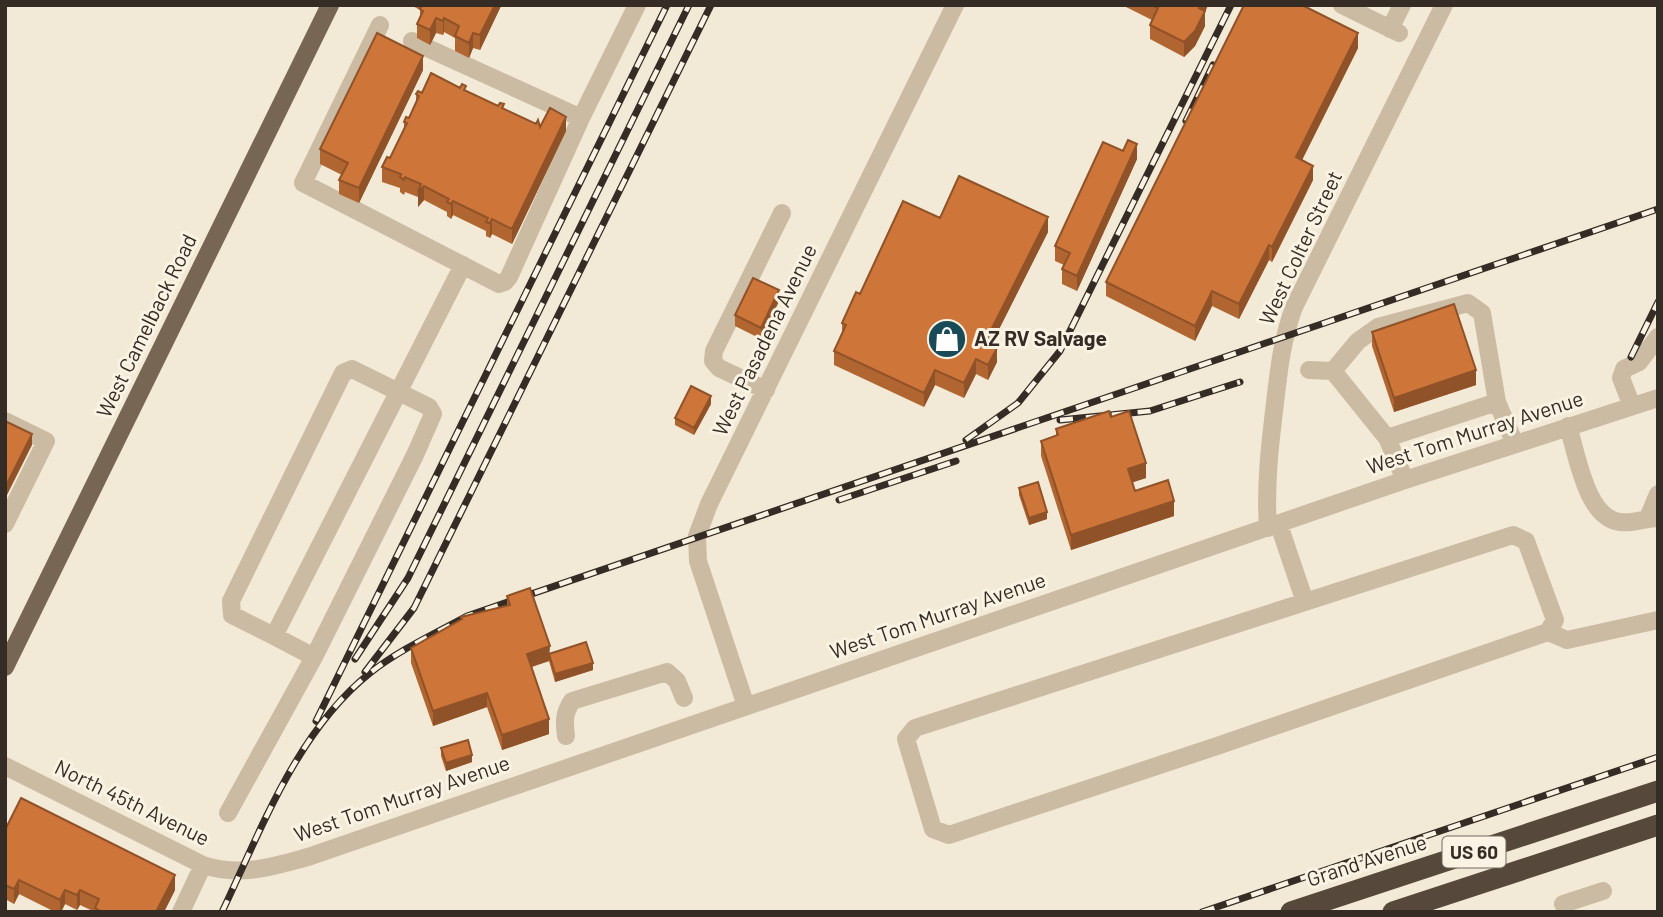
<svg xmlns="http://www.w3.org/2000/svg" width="1663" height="917" viewBox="0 0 1663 917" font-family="Barlow,sans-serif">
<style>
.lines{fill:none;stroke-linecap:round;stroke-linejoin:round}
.minor{stroke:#cbbba2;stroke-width:18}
.major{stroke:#786655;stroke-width:18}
.highway{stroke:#56483b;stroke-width:21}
.rail-casing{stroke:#352d25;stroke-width:7}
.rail{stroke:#faf3e3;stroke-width:4.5;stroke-dasharray:13;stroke-linecap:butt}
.wall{fill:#b16531}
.shaded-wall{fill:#905228}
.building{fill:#ce7539;stroke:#905228;stroke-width:2}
.labels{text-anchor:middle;stroke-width:6;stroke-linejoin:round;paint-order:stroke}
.shield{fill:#faf3e3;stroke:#70685e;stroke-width:2}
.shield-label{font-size:19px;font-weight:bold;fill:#352d25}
.street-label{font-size:21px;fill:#352d25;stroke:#faf3e3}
.poi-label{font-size:21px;font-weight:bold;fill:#352d25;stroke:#faf3e3;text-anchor:start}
</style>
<rect width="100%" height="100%" fill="#f2ead6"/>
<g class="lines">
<!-- minor -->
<path class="minor" d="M1342,5L1399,33
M380,25L303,183L499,284L505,282L509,277L581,118L637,5
M1390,29L1402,5
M412,41L581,118
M1309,370L1333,371L1387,438L1497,402L1515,444
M1333,371L1358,341L1378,327L1468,303L1482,313L1497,402
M766,390L719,368L713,361L714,351L782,213
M1632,406L1621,378L1624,369L1639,362L1658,337
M5,421L46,441L5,524
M1568,426C1577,454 1586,518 1620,522C1633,524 1645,518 1658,518
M1387,438L1405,480
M1648,518L1658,494
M1279,525L1305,602L1513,535L1526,541L1555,620L1548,632L1220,745L949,835L933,829L906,739L915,728L1305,602
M1268,528C1265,486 1270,444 1275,403C1279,368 1282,340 1294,307L1444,5
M1548,632L1567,640L1658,620
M274,636L232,615L231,601L343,373L352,369L429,407L433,414L415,455L314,657
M746,706L698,561L697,536L709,504L955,5
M566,736C564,721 564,713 572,701L667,672L677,681L684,698
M5,766L203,865C240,877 272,867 308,857L1405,480L1658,398
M228,813L314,657L274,636L463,265
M1563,904L1603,891
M181,912L203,865"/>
<!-- major -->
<path class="major" d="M5,667L330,5"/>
<!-- highway -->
<path class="highway" d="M1291,912L1658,791
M1393,912L1658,825"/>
<!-- rail casing -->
<g class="rail-casing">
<path id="rail" d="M1186,121L1213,65
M1631,357L1658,302
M1060,420L1150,411L1240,382
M966,440L1018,403L1060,351L1231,5
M839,500L956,461
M355,659L408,578L689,5
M365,672L414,608L711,5
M316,721L667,5
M222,912C261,830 297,731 370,673C399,650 434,634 467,616L1658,209
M1202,912L1658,757"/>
</g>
<!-- rail -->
<use href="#rail" class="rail"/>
</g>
<!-- wall -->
<path class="wall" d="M411,5H501V6L480,50L473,48L469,58L455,51V38L444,32L443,35L436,33L430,45L417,38V24L420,17V10Z
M1122,5H1208L1205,12V26L1195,46L1184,57L1150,39V25L1152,20Z
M1358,48L1302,160L1313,180L1272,262L1269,260L1239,319L1212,306L1195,341L1106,296V282Z
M423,70L359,203L339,194V180L342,175L320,164V149Z
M466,91L540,127L566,131L512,244L492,234L490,238L486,236V231L453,215L451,219L447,216V212L424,200L418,207V197L405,192L404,195L400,192V188L382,182V167L390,158L404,131V122L409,118L416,104V94L422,93Z
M1123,151L1137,159L1077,291L1062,284V269L1064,265L1055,261V246Z
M940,218L1048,232L991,345L997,362L988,380L976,374L964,398L935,385L924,407L834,365V351L842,333V323L860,294Z
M779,301L761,339L735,326V315Z
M1372,332L1476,385L1394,412L1372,346Z
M711,404L694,435L675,425V418Z
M1111,417L1146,478L1132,482L1135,491L1174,516L1071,550L1041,456V441L1056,436V429Z
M1019,488L1047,519L1029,525L1019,495Z
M507,596L550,654L593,670L555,682L549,661L532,667L549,734L502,750L487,707L433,726L411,663V648L461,620V617L507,606Z
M441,748L472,762L446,771L441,756Z
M5,830L175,890L164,912H95L80,905L77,910L65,904L61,912H55L19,894L14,904L5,899Z"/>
<!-- shaded-wall -->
<path class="shaded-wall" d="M495,5H501V6L480,50V35Z
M1201,5H1208L1205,12V26L1195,46L1184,57V42Z
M436,18V33L430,45V30Z
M444,18V32L443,35V21Z
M473,33V48L469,58V43Z
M1358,33V48L1296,172V157Z
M423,56V70L359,203V188Z
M566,117V131L512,244V229Z
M1137,144V159L1077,291V276Z
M1313,166V180L1272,262V247Z
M424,186V200L418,207V192Z
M453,201V215L451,219V204Z
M1048,217V232L985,357V342Z
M492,219V234L490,238V223Z
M1269,245V260L1239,319V304Z
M779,290V301L761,339V328Z
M1212,291V306L1195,341V326Z
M997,348V362L988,380V365Z
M976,359V374L964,398V383Z
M935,370V385L924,407V393Z
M1476,370V385L1394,412V398Z
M711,396V404L694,435V428Z
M32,434V445L5,499V488Z
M1146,463V478L1128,484V469Z
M1174,501V516L1071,550V535Z
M1047,512V519L1029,525V518Z
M550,646L549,661L527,668V654Z
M593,663V670L555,682V674Z
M487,693V707L433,726V711Z
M549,719V734L502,750V735Z
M472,755V762L446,771V763Z
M175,875V890L164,912H156Z
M19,880V894L14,904V889Z
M65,890V904L61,912H60V900Z
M80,890V905L77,910V895Z"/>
<!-- building -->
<path class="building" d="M422,5H495L480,35L473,33L469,43L455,36L459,26L444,18L443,21L436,18L430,30L417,24L423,11L420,9Z
M1152,5H1201L1199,8L1205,11L1195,31L1184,42L1150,25L1158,8Z
M1244,5H1302L1358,33L1296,157L1313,166L1272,247L1269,245L1239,304L1212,291L1195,326L1106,282Z
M377,33L423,56L359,188L339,180L348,163L320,149Z
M431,73L460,88L462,84L466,86L464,90L498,106L500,103L504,104L502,108L536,124L538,120L540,127L550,108L566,117L512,229L492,219L490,223L486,222L488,218L453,201L451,204L447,202L449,199L424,186L418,192L421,184L405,177L404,180L400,177L401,174L382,167L387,157L390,158L407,123L404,122L406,117L409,118L419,96L416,94L418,91L422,93Z
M1128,140L1137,144L1077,276L1062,269L1070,253L1055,246L1103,142L1123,151Z
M959,176L1048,217L985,342L997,348L988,365L976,359L964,383L935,370L924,393L834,351L846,325L842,323L856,292L860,294L903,201L940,218Z
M753,278L779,290L761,328L735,315Z
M1454,304L1476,370L1394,398L1372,332Z
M691,386L711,396L694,428L675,418Z
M1109,411L1111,417L1129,411L1146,463L1128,469L1135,491L1168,480L1174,501L1071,535L1041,441L1058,435L1056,429Z
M5,421L32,434L5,488Z
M1038,482L1047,512L1029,518L1019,488Z
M530,588L550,646L527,654L549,719L502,735L487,693L433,711L411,648L462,619L461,617L510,605L507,596Z
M586,642L593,663L555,674L549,654Z
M468,740L472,755L446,763L441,748Z
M21,798L175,875L156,912H102L95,908L99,899L80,890L77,895L65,890L60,900L19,880L14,889L5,885V830Z"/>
<!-- icons -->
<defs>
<g id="shop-disc" transform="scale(2.0125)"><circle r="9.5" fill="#184a58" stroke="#faf3e3"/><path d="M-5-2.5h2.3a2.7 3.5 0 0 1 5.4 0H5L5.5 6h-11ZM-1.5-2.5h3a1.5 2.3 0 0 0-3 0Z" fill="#fff"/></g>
</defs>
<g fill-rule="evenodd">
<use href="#shop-disc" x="947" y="339"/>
</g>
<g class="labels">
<!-- shield labels -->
<rect class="shield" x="1442.5" y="836.5" width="63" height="31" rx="5"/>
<g class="shield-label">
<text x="1474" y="859">US 60</text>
</g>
<!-- street labels -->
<g class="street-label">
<text transform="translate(1301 248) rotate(-65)" y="7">West Colter Street</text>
<text transform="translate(147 326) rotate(-64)" y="7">West Camelback Road</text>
<text transform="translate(765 340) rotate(-64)" y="7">West Pasadena Avenue</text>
<text transform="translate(1475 433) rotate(-18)" y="7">West Tom Murray Avenue</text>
<text transform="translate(938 616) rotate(-19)" y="7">West Tom Murray Avenue</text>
<text transform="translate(402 799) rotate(-19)" y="7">West Tom Murray Avenue</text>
<text transform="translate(132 803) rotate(26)" y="7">North 45th Avenue</text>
<text transform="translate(1367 861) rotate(-18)" y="7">Grand Avenue</text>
</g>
<!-- poi labels -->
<g class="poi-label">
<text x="974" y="346">AZ RV Salvage</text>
</g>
</g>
<!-- border -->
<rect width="1663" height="917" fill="none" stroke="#352d25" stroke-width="14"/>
</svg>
